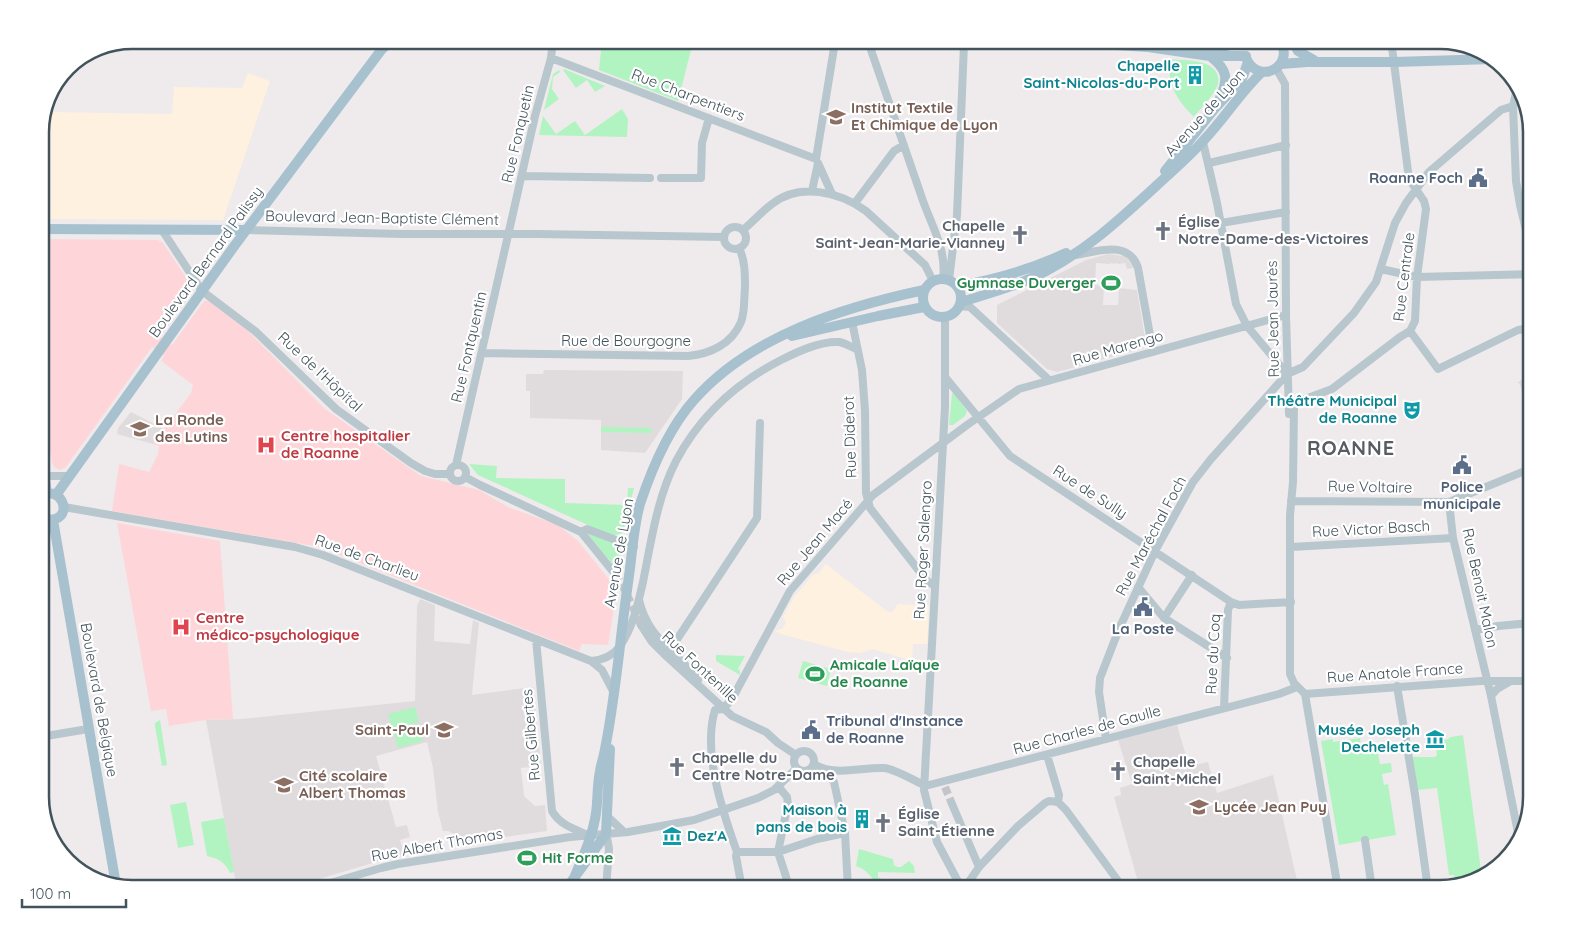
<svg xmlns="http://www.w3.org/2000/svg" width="1572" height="929" viewBox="0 0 1572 929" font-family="Quicksand,sans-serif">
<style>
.commercial{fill:#fef1e0}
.education{fill:#e0dcde}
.medical{fill:#fed6d9}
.green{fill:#b2f3c2}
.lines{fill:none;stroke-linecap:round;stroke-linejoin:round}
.minor-tunnel{stroke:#c4c5c8;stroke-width:8;stroke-dasharray:8 4;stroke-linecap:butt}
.minor{stroke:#b8c7cd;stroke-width:8}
.major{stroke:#a7c1cf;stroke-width:10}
.labels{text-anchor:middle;stroke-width:4.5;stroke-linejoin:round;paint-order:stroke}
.culture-label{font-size:15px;font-weight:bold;fill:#0d838f;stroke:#fff;text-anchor:end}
.street-label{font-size:15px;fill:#42535b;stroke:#fff}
.education-label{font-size:15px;font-weight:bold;fill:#785e54;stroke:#fff;text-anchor:start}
.service-label{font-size:15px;font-weight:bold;fill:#4e5e75;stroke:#fff}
.worship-label{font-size:15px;font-weight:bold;fill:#5b616d;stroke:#fff;text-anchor:start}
.leisure-label{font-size:15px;font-weight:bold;fill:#27864d;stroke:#fff;text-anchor:start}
.health-label{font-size:15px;font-weight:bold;fill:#be3a42;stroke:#fff;text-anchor:start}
.district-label{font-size:20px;font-weight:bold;letter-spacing:1px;fill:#575d61;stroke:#fff}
.rim{fill:none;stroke:#42535b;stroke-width:2.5}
</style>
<rect width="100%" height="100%" fill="#efebec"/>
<!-- commercial -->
<path class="commercial" d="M248,73L270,81L223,220L40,219V126L47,112L172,114L174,87L242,88Z
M826,564L888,612H892L898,604L929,606L927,644H913L912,661L873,649L860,653L848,652L781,634L775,631L783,628L786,623L783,617L794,597L813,575L819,573Z"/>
<!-- education -->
<path class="education" d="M1108,254L1124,256L1132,263L1133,268L1127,269L1125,263L1119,264L1116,263L1114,264L1112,263L1109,264L1096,263L1095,285L1104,286L1103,305H1118L1119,288L1137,290L1146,344L1144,348L1100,360H1090L1091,363L1057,372L1047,369L997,323V305L1086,260Z
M1529,369L1532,372V383L1526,389L1528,390L1526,393L1523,392L1519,383H1517L1524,378Z
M544,370L683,371L682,399L645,453L601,450V420L530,418V391H526V374H543Z
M131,412L164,429L153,444L117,434L118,428Z
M420,599L435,605L434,641L470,644L473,620L479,623L472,695L533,687L541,766L521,768L524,796L535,806L545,805L547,831L461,843L454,834L448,831H443L438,812L433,768L427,742L376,756L396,827L407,825L410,837L400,840L405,856L386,859L286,889H237L206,720L241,719L415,701L417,606Z
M1177,725L1189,766L1208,762L1217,793L1273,775L1299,889H1140L1114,797L1121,795L1120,788L1132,784L1118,740Z"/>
<!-- medical -->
<path class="medical" d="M40,239L158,240L163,243L193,288L192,291L160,336L172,345L204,301H209L247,330L325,409L421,476L479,490L508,507L558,525L578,541L617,589L608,645L582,644L579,651L320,547L112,511L119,464L149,472L158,454L159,446L153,444L191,393L193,385L161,361L164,356L152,347L66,467L60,470L54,467L52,463L40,374Z
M117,523L220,541L233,719L206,720L169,726L166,709L151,711Z"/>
<!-- green -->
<path class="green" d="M1298,40H1385V44H1379V46H1307L1300,44Z
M601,50H691L678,101L599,70Z
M1169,59C1184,61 1214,58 1218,77C1219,81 1218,85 1216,89C1210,99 1201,108 1194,117C1176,99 1168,86 1169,59Z
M564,69L605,86L595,92L587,80L576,88L563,70Z
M559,70L560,72L553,77L552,89L559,99L544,110L553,74Z
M622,109L628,119L627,137L539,135L543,116L556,134L575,121L585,135Z
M953,392L967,411L965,416L953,425H949L952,394Z
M601,427L652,428V433L601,432Z
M469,464L497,466L496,478L565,479V503L627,505L628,488H634L623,533L612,536L478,475Z
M586,532L622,547L618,571Z
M716,655L745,656L738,669L740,671V675L716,661Z
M803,661L831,669L827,686L798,678Z
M415,707L419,722L392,729L388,714Z
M160,720L167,765L162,766L155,726V723Z
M420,726L423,741L398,748L394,733Z
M1463,735L1482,878L1456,885L1454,875H1449L1437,788L1417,790L1412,757H1435L1437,755L1435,740L1443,738L1446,740L1451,737Z
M1360,738L1361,746L1379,743V748L1377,749L1380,764L1391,763L1392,772L1382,774L1384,785L1388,784L1396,835L1339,845L1321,741L1333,739V742Z
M186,802L194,845L178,848L170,805Z
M224,818L234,872L230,873C226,863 218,858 207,856L201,822Z
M859,849L893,859L894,865L897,867H901L909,861L914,866L915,873L878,872V877L888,884L891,889H877C875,879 866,869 856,866Z"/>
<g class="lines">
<!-- minor-tunnel -->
<path class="minor-tunnel" d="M615,574L622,584L641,625
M945,787L952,804"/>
<!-- minor -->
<path class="minor" d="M372,40L382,49
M871,43V50C888,99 905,149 922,198C931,225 947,249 943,279
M551,58L816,159
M1276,68L1285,84L1286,315L1289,414
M1518,84L1513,106L1516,181L1520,205L1532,255
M1203,142L1217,203L1236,304L1247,326L1287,374
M816,159L835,42
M1209,163L1286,145
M522,176L650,178
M661,178H701L702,143L709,118
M812,191L818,163L832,194
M855,203L894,151L904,145
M1221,223L1286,212
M724 238a11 11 0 1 1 22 0a11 11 0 1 1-22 0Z
M162,230L202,291L255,331L336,409L411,463L425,471L435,474H450
M246,230L402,234H536L724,237
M743,230C753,222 761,212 772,204C799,182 840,192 866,211L925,265L933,281
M1075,255C1097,252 1129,239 1138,268L1153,352
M1381,269L1417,277L1532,274
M949,280L957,215L964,44
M960,306L970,307L1049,380
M945,318V407L924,790L937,842L962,889
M852,322L862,370L865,411L866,493L870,508L927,581L935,586
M1410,331L1438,369L1518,330L1525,329L1532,332
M482,353L688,356C710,354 732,344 741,322C745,312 744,298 745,287C745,274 745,260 739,248
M945,377L1010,456L1231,602L1239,605L1291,602
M40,436L48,494
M456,465L535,116L551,58L553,41
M450 473a8 8 0 1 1 16 0a8 8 0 1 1-16 0Z
M46,476H69
M465,477L480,485L581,532L615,574
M1291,501L1449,502L1532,468
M1449,502L1453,538L1491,696L1520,843
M64,507L295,547L323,555L591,661L602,670L614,693
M581,532L587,529L634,547
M1291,547L1453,538
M1138,587L1164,618L1227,658
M639,600C648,640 677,650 698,680
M1164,618L1192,575
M641,625L652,642L664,654L732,716L766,732L778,743L796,755
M1475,630L1498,626L1530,623
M536,639L552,811C560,825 574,829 588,835
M670,650L757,518L760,423
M591,661C602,660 613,656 620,646C633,627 638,604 643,582C651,542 657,498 676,461C700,416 736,383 781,360C797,352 820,341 839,342C845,343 851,347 856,349
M1397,686L1415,795L1428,889
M1305,694L1294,683L1290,674V515L1293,482L1294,406L1297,402L1332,389L1400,337L1410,331L1415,321L1417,277L1426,209L1424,201L1409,179L1391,40
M1305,694L1481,681H1532
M1305,694L1338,889
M1491,696L1497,689L1509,682
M1224,708L1228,610L1231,602
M40,737L88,729
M1106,739L1099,692L1100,678L1119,629L1155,551L1193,482L1211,459L1287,374L1303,367L1354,313L1376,282L1395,223L1406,203L1429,172L1501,110L1513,106
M794 761a10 10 0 1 1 20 0a10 10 0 1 1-20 0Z
M1047,755L1059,795L1058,802
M814,764C834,777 861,767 884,768C895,769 913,780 924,785H929L1279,694L1297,687
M810,769C819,772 829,774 834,782L845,833L848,889
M778,786L787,797L788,804L778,852L790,889
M1058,802L1066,810L1124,889
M952,804L979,867
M608,817L624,832
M606,831L609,849L606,889
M1365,840L1372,889
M737,852H778L817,839L845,833
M310,889L381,868L398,864L570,837L628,832L694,820L758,798L774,790L797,768
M742,889L736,856L737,852C723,813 702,752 715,710L723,709L732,699L790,591L873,495L967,425L1019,389L1286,315
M964,889L979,867L1018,826L1045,803L1049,801L1058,802"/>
<!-- major -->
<path class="major" d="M487,40L1100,44L1148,47L1210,56H1246
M1292,40L1298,51L1314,60
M1181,47L1219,48L1248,40
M1210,56C1227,69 1229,78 1220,98
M1246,58C1259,87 1297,65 1279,40
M1281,64L1307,62H1394L1493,59
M1165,171L1216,107L1242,79L1248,62
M40,229L246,230
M923 298a19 19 0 1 1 38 0a19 19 0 1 1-38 0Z
M957,286C994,280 1032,269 1066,253
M961,302C990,293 1020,285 1046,271C1088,249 1120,219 1154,188C1171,172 1188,158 1203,141C1224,119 1240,93 1262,72
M792,336L878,316L924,307
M56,495L235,245L382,49C399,34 429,40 449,40
M40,498C58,482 74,513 55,519C49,521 44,518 40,514
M53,520L116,885
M574,878C583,857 593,835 596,813C598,799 597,785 600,771C601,764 604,756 605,749C616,694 620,638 628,583C632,558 633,528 640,504C652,468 669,428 694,400C750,336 844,307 924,290
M566,889L606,834L610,749"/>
</g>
<!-- icons -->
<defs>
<g id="building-bare" transform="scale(1.5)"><path d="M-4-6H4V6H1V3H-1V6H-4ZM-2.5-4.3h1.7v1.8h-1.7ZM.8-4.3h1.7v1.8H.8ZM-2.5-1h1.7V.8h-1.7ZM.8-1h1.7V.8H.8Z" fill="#0f9aa8" stroke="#fff" stroke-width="2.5" paint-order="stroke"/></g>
<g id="university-bare" transform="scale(1.5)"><path d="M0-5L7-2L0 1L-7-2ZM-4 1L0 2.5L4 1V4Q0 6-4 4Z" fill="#8d6e63" stroke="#fff" stroke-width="2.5" paint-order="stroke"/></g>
<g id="civic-bare" transform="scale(1.5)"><path d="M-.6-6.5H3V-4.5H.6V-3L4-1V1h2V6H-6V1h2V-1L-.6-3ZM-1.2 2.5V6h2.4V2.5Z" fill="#5c6f8a" stroke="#fff" stroke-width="2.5" paint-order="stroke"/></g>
<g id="church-bare" transform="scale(1.5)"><path d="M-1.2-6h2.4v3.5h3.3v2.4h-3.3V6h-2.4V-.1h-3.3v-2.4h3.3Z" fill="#6b7280" stroke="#fff" stroke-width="2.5" paint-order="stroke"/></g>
<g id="stadium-bare" transform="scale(1.5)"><path d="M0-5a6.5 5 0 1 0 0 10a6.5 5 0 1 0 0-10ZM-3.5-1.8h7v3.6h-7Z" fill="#2e9e5b" stroke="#fff" stroke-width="2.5" paint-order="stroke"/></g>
<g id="theatre-bare" transform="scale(1.5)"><path d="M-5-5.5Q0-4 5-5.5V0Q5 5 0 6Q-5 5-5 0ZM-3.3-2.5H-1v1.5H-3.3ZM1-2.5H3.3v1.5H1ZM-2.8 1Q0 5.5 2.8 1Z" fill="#0f9aa8" stroke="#fff" stroke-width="2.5" paint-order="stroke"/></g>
<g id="school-bare" transform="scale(1.5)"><path d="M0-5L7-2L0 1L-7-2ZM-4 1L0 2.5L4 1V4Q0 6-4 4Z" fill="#8d6e63" stroke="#fff" stroke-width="2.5" paint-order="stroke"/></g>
<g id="hospital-bare" transform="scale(1.5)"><path d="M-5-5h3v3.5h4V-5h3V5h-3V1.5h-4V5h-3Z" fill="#e0444e" stroke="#fff" stroke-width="2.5" paint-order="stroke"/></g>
<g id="museum-bare" transform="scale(1.5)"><path d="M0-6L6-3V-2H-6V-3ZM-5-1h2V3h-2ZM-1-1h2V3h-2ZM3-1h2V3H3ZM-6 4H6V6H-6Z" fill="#0f9aa8" stroke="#fff" stroke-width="2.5" paint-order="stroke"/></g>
</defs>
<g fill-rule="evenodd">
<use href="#building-bare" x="1195" y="75"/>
<use href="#university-bare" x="836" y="117"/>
<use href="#civic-bare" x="1478" y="178"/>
<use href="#church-bare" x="1163" y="231"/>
<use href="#church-bare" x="1020" y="235"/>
<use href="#stadium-bare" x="1111" y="283"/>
<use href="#theatre-bare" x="1412" y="410"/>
<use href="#school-bare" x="140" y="429"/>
<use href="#hospital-bare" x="266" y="445"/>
<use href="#civic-bare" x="1462" y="465"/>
<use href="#civic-bare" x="1143" y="607"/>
<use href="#hospital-bare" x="181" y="627"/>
<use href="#stadium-bare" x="815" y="674"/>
<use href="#school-bare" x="444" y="730"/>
<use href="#civic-bare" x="811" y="730"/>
<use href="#museum-bare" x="1435" y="739"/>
<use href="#church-bare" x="677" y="767"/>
<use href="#church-bare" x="1118" y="771"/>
<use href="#school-bare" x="284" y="785"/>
<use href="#school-bare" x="1199" y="807"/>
<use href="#building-bare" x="862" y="819"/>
<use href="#church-bare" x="883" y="823"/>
<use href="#museum-bare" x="672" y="836"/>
<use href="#stadium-bare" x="527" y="858"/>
</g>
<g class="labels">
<!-- culture labels -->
<g class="culture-label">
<text x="1180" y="71">Chapelle<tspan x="1180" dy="17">Saint-Nicolas-du-Port</tspan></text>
<text x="1397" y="406">Théâtre Municipal<tspan x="1397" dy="17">de Roanne</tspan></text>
<text x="1420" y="735">Musée Joseph<tspan x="1420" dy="17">Dechelette</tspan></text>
<text x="847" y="815">Maison à<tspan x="847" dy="17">pans de bois</tspan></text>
<text x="687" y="841" text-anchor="start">Dez'A</text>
</g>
<!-- street labels -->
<g class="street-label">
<text transform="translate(688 95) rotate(21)" y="5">Rue Charpentiers</text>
<text transform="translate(1205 113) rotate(-48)" y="5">Avenue de Lyon</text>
<text transform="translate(518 134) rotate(-77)" y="5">Rue Fonquetin</text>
<text transform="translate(382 218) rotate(1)" y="5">Boulevard Jean-Baptiste Clément</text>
<text transform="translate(206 262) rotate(-54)" y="5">Boulevard Bernard Palissy</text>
<text transform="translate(1404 277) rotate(-83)" y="5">Rue Centrale</text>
<text transform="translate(1273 319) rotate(-91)" y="5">Rue Jean Jaurès</text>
<text x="626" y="346">Rue de Bourgogne</text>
<text transform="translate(469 347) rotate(-77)" y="5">Rue Fontquentin</text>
<text transform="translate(1118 348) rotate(-16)" y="5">Rue Marengo</text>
<text transform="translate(320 372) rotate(43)" y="5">Rue de l'Hôpital</text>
<text transform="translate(850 437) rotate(-92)" y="5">Rue Diderot</text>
<text transform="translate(1370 487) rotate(1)" y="5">Rue Voltaire</text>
<text transform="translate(1090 492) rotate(33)" y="5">Rue de Sully</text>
<text transform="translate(1371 529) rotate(-3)" y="5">Rue Victor Basch</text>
<text transform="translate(1151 536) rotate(-62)" y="5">Rue Maréchal Foch</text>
<text transform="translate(815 542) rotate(-50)" y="5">Rue Jean Macé</text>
<text transform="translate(923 550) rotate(-87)" y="5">Rue Roger Salengro</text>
<text transform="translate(619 553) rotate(-80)" y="5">Avenue de Lyon</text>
<text transform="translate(367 558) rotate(20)" y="5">Rue de Charlieu</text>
<text transform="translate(1480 588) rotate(78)" y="5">Rue Benoit Malon</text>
<text transform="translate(1213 654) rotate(-87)" y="5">Rue du Coq</text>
<text transform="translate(700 667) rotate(43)" y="5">Rue Fontenille</text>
<text transform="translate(1395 673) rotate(-4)" y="5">Rue Anatole France</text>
<text transform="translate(99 700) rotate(80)" y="5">Boulevard de Belgique</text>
<text transform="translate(1087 730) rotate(-15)" y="5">Rue Charles de Gaulle</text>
<text transform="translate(531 735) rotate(-95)" y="5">Rue Gilbertes</text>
<text transform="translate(437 845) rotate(-10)" y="5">Rue Albert Thomas</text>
</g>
<!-- education labels -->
<g class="education-label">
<text x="851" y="113">Institut Textile<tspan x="851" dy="17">Et Chimique de Lyon</tspan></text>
<text x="155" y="425">La Ronde<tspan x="155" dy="17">des Lutins</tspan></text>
<text x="429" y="735" text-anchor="end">Saint-Paul</text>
<text x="299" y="781">Cité scolaire<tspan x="299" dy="17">Albert Thomas</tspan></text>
<text x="1214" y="812">Lycée Jean Puy</text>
</g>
<!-- service labels -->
<g class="service-label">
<text x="1463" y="183" text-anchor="end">Roanne Foch</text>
<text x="1462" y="492">Police<tspan x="1462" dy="17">municipale</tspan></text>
<text x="1143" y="634">La Poste</text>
<text x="826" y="726" text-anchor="start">Tribunal d'Instance<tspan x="826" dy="17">de Roanne</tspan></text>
</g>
<!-- worship labels -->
<g class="worship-label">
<text x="1178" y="227">Église<tspan x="1178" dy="17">Notre-Dame-des-Victoires</tspan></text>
<text x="1005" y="231" text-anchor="end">Chapelle<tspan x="1005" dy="17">Saint-Jean-Marie-Vianney</tspan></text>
<text x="692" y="763">Chapelle du<tspan x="692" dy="17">Centre Notre-Dame</tspan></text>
<text x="1133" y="767">Chapelle<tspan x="1133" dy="17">Saint-Michel</tspan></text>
<text x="898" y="819">Église<tspan x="898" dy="17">Saint-Étienne</tspan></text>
</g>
<!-- leisure labels -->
<g class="leisure-label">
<text x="1096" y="288" text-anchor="end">Gymnase Duverger</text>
<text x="830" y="670">Amicale Laïque<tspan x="830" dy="17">de Roanne</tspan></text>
<text x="542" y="863">Hit Forme</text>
</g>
<!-- health labels -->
<g class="health-label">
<text x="281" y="441">Centre hospitalier<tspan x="281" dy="17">de Roanne</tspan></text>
<text x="196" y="623">Centre<tspan x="196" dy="17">médico-psychologique</tspan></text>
</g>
<!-- district labels -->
<g class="district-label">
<text x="1351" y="455">ROANNE</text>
</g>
</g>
<!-- crop -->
<path d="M0 0H1572V929H0ZM132 49H1440A83 83 0 0 1 1523 132V797A83 83 0 0 1 1440 880H132A83 83 0 0 1 49 797V132A83 83 0 0 1 132 49Z" fill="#fff" fill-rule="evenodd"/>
<path class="rim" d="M132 49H1440A83 83 0 0 1 1523 132V797A83 83 0 0 1 1440 880H132A83 83 0 0 1 49 797V132A83 83 0 0 1 132 49Z"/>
<!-- scale -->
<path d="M22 899v8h104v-8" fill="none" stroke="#42535b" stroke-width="2.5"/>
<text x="30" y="899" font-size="15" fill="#42535b" stroke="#ffffff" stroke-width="4" paint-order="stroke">100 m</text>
</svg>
